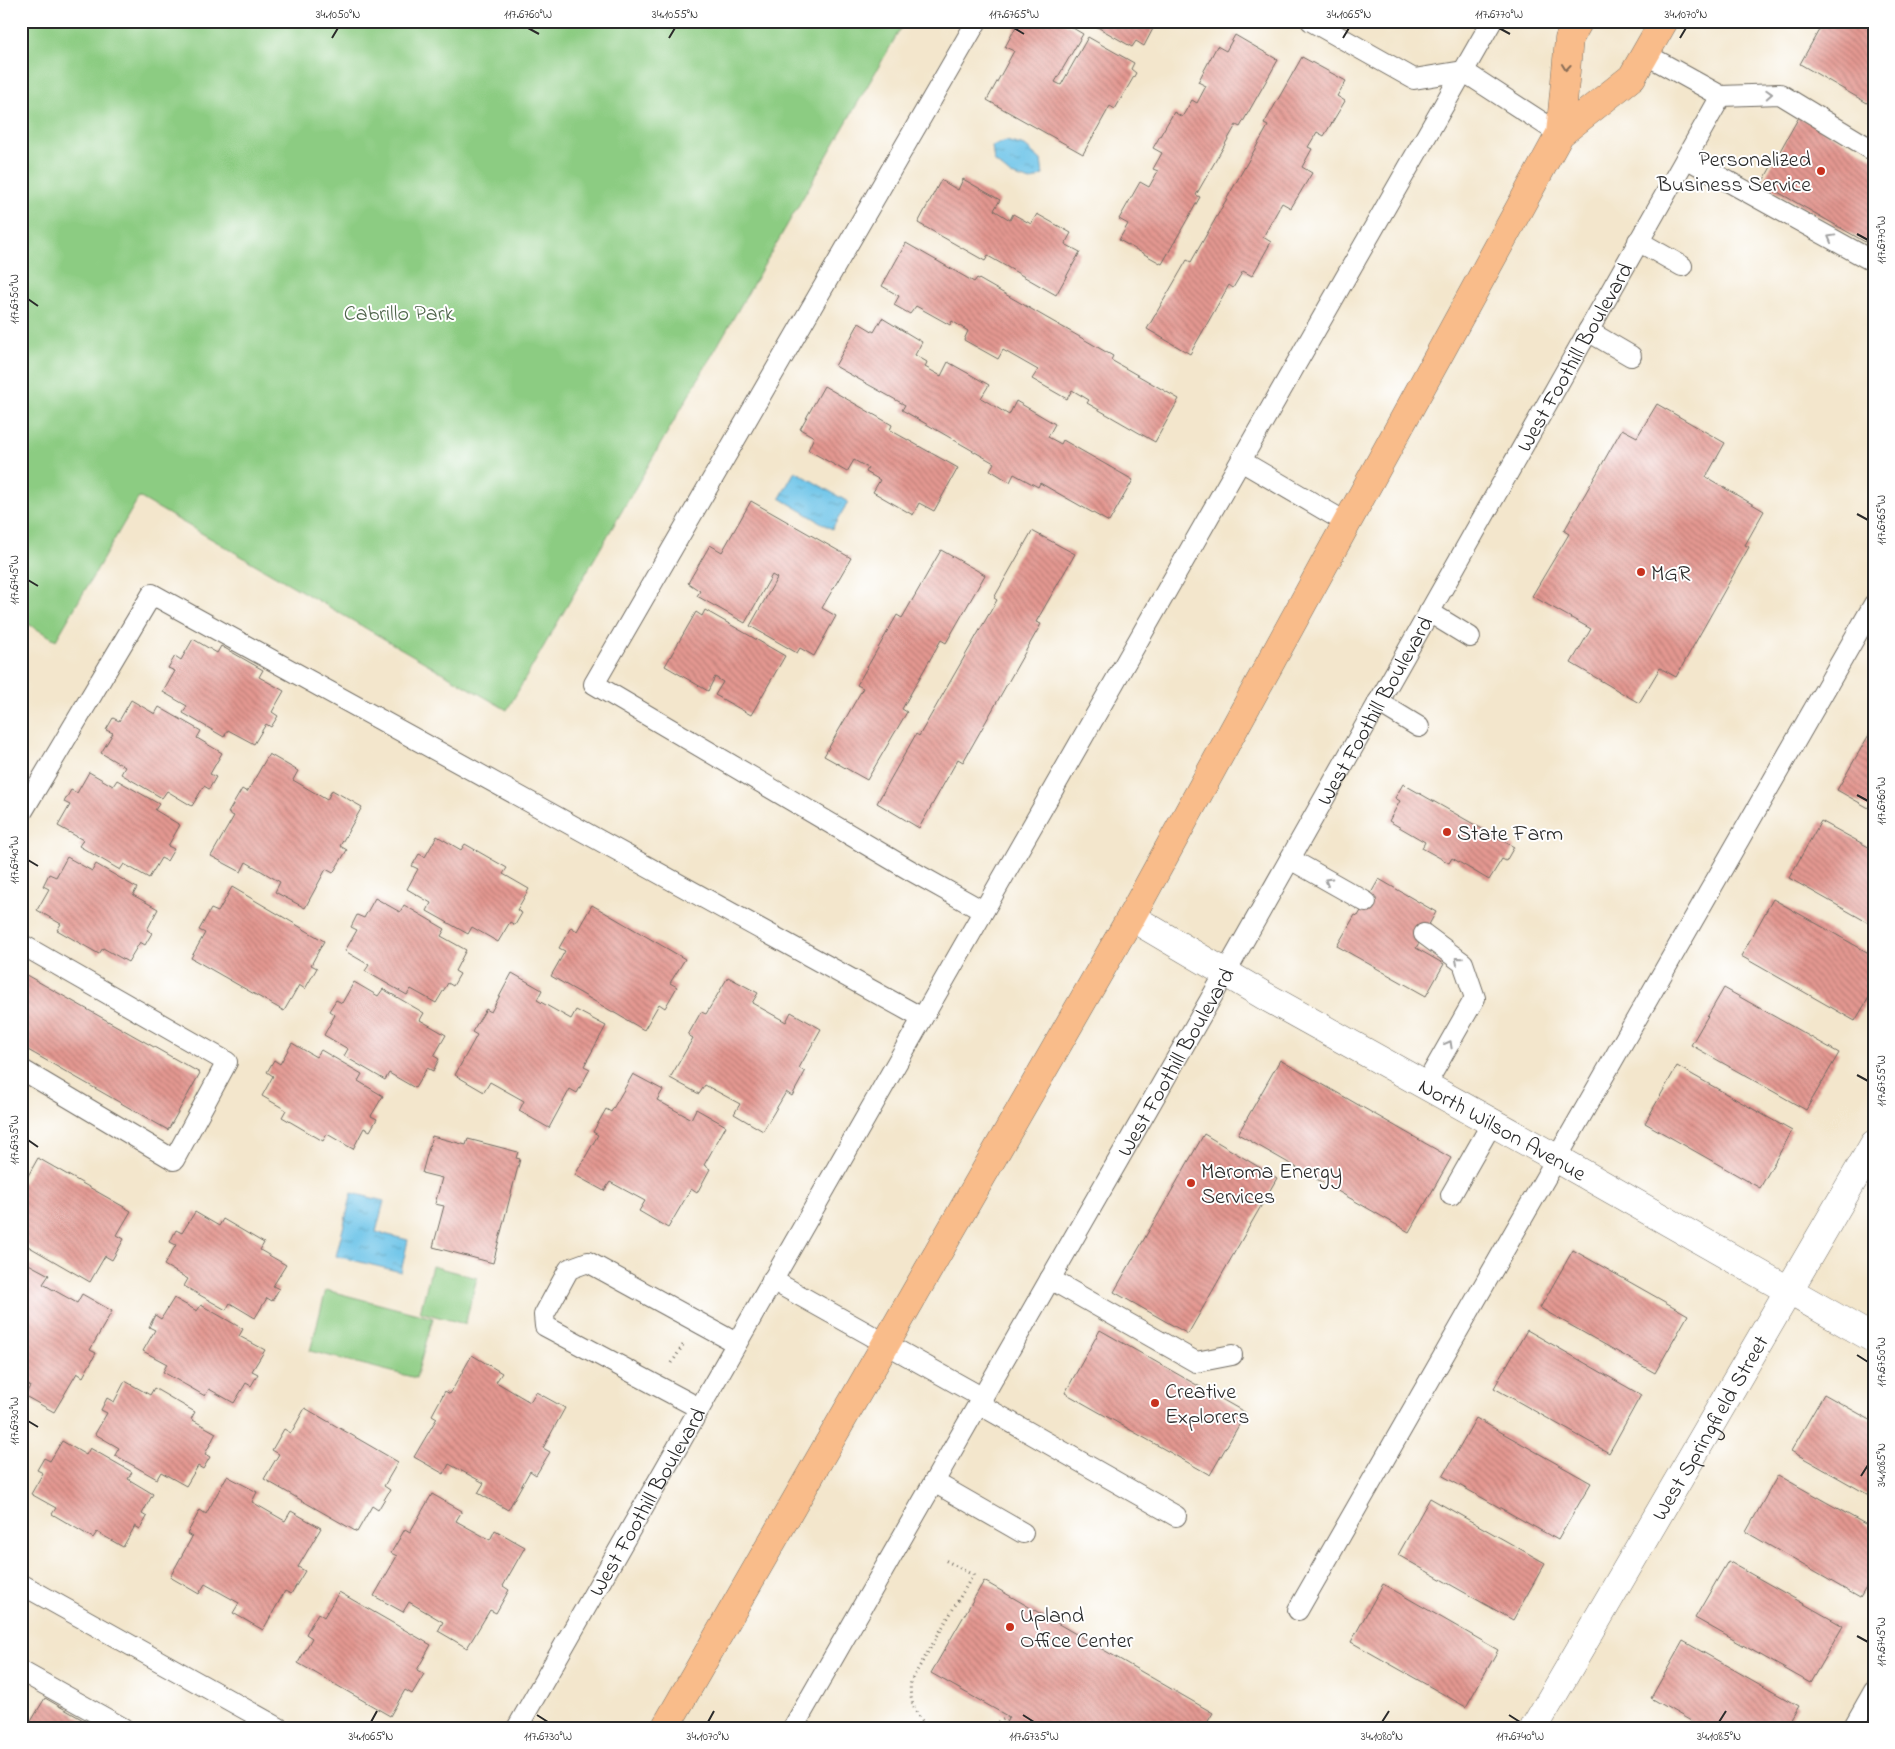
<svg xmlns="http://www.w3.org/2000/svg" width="1895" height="1749" viewBox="0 0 1895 1749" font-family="'Indie Flower',sans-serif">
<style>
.park{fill:#8ccc82;stroke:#5c7c56}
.water{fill:url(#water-ripples);stroke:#4a778a}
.building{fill:url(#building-back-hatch)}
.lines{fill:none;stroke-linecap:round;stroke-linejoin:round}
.lane-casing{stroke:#716c63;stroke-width:22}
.street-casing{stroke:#716c63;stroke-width:29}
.primary-casing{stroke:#716c63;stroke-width:29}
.path{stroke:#716c63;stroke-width:3;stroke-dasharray:1 4;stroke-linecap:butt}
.lane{stroke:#fff;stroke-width:20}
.street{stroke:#fff;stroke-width:28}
.primary{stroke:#f9bc8a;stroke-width:28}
.oneway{stroke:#886c56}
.oneway2{stroke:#a0a0a0}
.ticks{fill:none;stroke:#2b2b2b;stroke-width:2}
.poi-dot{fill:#c8321e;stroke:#fff;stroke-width:2}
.labels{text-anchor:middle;stroke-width:4;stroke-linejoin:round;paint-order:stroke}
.poi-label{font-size:22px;fill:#2b2b2b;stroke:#fff;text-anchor:start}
.park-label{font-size:22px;fill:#4d6349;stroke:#fff}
.street-label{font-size:22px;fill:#2b2b2b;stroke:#fff}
.neatline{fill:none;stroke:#2b2b2b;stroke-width:2}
.ticks-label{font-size:12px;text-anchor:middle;fill:#2b2b2b}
</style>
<defs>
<pattern id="water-ripples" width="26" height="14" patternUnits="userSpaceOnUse" patternTransform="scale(1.25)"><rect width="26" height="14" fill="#6ac3e8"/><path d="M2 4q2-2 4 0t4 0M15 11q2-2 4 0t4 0" fill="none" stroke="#579fbc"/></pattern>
<pattern id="building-back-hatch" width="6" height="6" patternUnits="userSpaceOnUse" patternTransform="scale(1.25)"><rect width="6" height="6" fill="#e49891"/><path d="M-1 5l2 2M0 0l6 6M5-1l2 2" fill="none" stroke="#b97c77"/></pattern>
</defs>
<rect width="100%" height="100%" fill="#fff"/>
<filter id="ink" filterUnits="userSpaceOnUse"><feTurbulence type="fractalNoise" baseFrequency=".02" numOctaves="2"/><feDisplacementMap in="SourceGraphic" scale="10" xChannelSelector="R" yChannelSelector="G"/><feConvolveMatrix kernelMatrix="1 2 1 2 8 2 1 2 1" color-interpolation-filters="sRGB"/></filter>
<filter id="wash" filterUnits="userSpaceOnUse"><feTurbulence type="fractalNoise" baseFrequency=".0096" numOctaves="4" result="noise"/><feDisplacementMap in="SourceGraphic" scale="20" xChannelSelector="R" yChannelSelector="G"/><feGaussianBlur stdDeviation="1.12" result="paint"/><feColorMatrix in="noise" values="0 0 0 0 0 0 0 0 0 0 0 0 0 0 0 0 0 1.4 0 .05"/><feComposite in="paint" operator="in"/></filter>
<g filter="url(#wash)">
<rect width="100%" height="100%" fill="#f3e6cc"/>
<!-- park -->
<path class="park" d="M21,21H905L507,710L139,497L56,640L21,620Z
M432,1266L477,1278L465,1324L420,1312Z
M326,1290L433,1318L416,1378L310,1351Z"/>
<!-- water -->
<path class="water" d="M1006,141L1025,146L1041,160L1043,175L1031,181L1011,175L994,161L992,146Z
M795,471L848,502L832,529L780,498Z
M352,1193L384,1201L376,1232L408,1240L401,1272L336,1256Z"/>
<g id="blocks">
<!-- building -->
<path class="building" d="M1019,21H1061L1083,34L1055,82L1061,85L1088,37L1134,63L1131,69L1136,73L1115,109L1110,106L1083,154L987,100L1014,51L1005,47Z
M1087,21H1157L1144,46L1136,41L1132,47Z
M1824,21H1874V107L1800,64Z
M1235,35L1278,60L1240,127L1236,125L1196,195L1200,197L1162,264L1119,240L1128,224L1119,219L1140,182L1149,187L1158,171L1153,169L1162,153L1153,148L1174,112L1182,117L1192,100L1197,103L1206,86L1198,82L1217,46L1226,51Z
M1302,57L1346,81L1337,96L1345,101L1324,136L1317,132L1308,147L1312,149L1302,167L1312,173L1291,208L1282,203L1263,237L1271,242L1252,276L1243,271L1233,288L1229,285L1190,354L1147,329L1187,260L1191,262L1268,126L1264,124Z
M1799,117L1874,159V247L1762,183Z
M963,179L1000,200L994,210L1010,220L1013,214L1031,224L1037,214L1071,233L1065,244L1080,252L1056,295L988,256L985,261L918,223L941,180L958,190Z
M906,243L974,282L977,278L1113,356L1111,360L1179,399L1155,442L1087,403L1089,400L1072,390L1067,399L1032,379L1038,370L1003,350L998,359L964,340L968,331L952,321L950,325L916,306L910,314L894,305L899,296L882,286Z
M882,318L922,342L915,355L927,362L925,367L941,376L948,362L989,385L981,398L1009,415L1016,401L1055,424L1048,437L1061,444L1063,440L1133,480L1109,522L1040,483L1038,487L1014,474L1010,482L990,470L994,463L902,410L905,405L835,366L859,323L874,332Z
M824,386L892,425L890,430L958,468L934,511L919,503L913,515L873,492L880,480L866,472L868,468L854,460L847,472L808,450L814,437L800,429Z
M1657,404L1725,443L1706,477L1764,511L1745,545L1749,547L1676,677L1660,668L1639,703L1571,663L1591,629L1532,596L1569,534L1564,531L1622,429L1637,437Z
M751,501L851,558L822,608L836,616L814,656L800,648L797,653L750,626L777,578L772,575L745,623L697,596L700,591L688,583L710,545L722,552Z
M1032,531L1075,554L1036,622L1041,624L963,762L958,759L919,828L877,803L916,734L919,736L997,600L994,598Z
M941,550L985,575L946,643L941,640L902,709L907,712L867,780L824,756L863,688L857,685L897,615L902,618Z
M705,610L785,656L751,715L715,695L723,682L715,677L708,691L665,666L696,612L702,616Z
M193,639L217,653L221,646L263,670L259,677L284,691L272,712L278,716L271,727L266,724L254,744L228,730L224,737L183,713L187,706L163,692L175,671L168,668L175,656L181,660Z
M131,700L155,714L159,707L201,731L197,738L222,753L210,774L216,777L209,789L204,786L192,806L167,791L162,798L121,774L125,767L101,753L113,733L106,730L113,718L119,721Z
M1870,733L1874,735V811L1837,790Z
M269,754L298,771L293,780L327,800L332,790L362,807L340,846L347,850L333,873L326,869L305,908L275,892L280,882L246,862L241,872L211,856L234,816L228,813L242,789L247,792Z
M89,772L113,786L117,780L159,804L155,810L180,825L168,846L174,849L167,861L161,858L149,878L124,864L120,870L79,846L83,840L58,826L70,805L64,802L71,790L77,793Z
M1403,784L1514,847L1506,861L1502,859L1489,880L1452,858L1449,863L1422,848L1425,842L1389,821L1400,801L1395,798Z
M1821,821L1874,850V926L1789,878Z
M437,836L461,850L465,844L507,868L503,874L529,889L517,910L522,913L515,925L510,922L498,942L472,927L468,934L427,911L431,903L407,889L418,869L412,866L419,854L425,857Z
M67,857L92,871L96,864L137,888L133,895L158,909L147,930L152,933L145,945L140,942L128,962L103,948L99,954L57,930L61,924L37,910L49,889L43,886L49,874L56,877Z
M1379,879L1436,912L1416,948L1444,964L1426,996L1337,946L1355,915L1358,916Z
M232,887L324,941L311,965L317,968L305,989L299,985L284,1011L191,958L205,933L199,930L211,909L218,912Z
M375,898L400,912L404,905L445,929L441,936L466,950L455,971L460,974L453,986L448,983L436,1003L411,989L407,995L365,971L369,965L345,951L357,930L351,927L357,915L364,918Z
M1773,899L1874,956V989L1855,1021L1741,956Z
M592,905L685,959L670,983L677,987L665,1008L659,1004L644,1030L551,976L565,951L559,948L571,927L577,931Z
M21,972L200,1073L168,1130L21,1046Z
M512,973L542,990L537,1000L571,1019L576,1010L606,1026L584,1066L590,1069L577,1093L570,1089L549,1128L519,1111L524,1101L490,1082L484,1092L455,1075L477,1035L472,1032L486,1009L491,1012Z
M728,977L758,993L752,1003L786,1022L791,1012L821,1029L799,1068L805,1072L792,1096L786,1092L763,1131L734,1114L740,1104L705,1085L699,1094L670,1078L693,1038L688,1035L701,1012L706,1014Z
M354,982L378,996L383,989L424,1013L420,1020L446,1035L434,1056L439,1059L433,1071L427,1068L415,1088L389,1073L385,1080L344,1056L348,1049L324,1035L335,1015L329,1011L336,1000L342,1003Z
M1724,988L1839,1053L1806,1110L1691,1045Z
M292,1043L316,1057L321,1050L362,1074L358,1081L383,1096L371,1116L377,1119L370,1131L364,1128L353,1149L327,1134L323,1141L282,1117L286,1110L262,1096L273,1076L267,1072L274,1060L280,1064Z
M1280,1060L1451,1158L1409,1232L1238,1134Z
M1677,1066L1792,1131L1760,1188L1645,1123Z
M633,1074L663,1090L657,1100L691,1119L696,1109L726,1126L704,1165L710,1169L697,1193L691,1189L668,1228L639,1211L645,1201L610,1182L604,1191L575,1175L598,1135L593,1132L606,1109L611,1112Z
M1204,1134L1277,1178L1188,1334L1114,1292Z
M432,1136L466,1145L468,1139L518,1152L516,1158L520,1159L493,1263L433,1247L444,1206L435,1204L442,1178L422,1173Z
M38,1158L131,1211L117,1235L124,1239L112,1260L105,1256L90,1282L21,1242V1181L24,1183Z
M195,1212L219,1226L223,1219L264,1243L260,1250L286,1265L273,1286L279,1289L272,1301L267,1298L255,1318L230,1303L226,1310L184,1286L188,1279L164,1265L176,1245L170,1242L176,1230L182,1233Z
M1573,1250L1688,1315L1655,1373L1540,1308Z
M21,1260L49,1275L43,1284L77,1303L82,1294L112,1311L90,1350L96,1353L83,1377L77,1373L54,1412L25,1396L30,1386L21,1380Z
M174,1298L197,1311L201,1305L243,1329L239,1336L265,1350L252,1371L258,1374L251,1386L246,1383L234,1403L209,1389L205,1396L163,1372L167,1364L143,1351L155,1330L149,1327L155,1315L161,1319Z
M1100,1330L1246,1413L1210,1475L1065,1393Z
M1527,1330L1641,1395L1609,1453L1494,1388Z
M472,1355L502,1373L496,1382L530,1402L536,1392L565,1408L543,1448L550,1452L536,1475L530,1471L508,1510L478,1493L484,1483L449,1464L444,1474L414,1457L437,1418L432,1415L445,1391L450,1394Z
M125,1381L150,1395L154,1388L195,1412L191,1419L216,1433L205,1454L210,1457L203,1469L198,1466L186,1486L161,1472L157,1479L115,1455L119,1448L95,1434L107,1413L101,1410L107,1398L114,1402Z
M1824,1394L1874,1422V1498L1791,1451Z
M305,1408L398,1462L384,1486L390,1490L378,1510L372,1506L357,1532L264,1479L279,1454L272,1450L284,1429L291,1433Z
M1476,1418L1591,1483L1558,1540L1443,1476Z
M62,1441L86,1455L90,1448L132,1472L128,1479L153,1494L142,1514L147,1517L140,1529L135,1526L123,1547L97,1532L93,1538L52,1514L56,1508L31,1494L43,1473L37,1470L44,1458L50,1461Z
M1778,1475L1874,1529V1574L1860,1598L1746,1532Z
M227,1476L257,1492L252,1502L285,1521L291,1511L321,1528L298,1567L305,1571L291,1594L285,1591L263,1630L233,1613L239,1603L205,1584L199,1594L170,1577L192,1537L187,1534L200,1510L206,1514Z
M432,1494L462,1511L456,1521L490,1540L495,1530L525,1547L503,1586L509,1590L496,1613L490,1610L467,1648L438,1631L443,1622L409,1602L403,1612L374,1596L397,1556L391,1553L405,1529L410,1532Z
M1430,1498L1545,1563L1513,1620L1398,1555Z
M1728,1561L1843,1626L1810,1683L1695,1618Z
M984,1581L1213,1713L1204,1728H1003L1009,1717L931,1673Z
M1383,1584L1498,1650L1466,1707L1351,1642Z
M339,1592L431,1645L417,1670L424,1674L412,1694L405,1690L390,1716L298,1663L312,1638L306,1634L318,1613L324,1617Z
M1683,1641L1798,1706L1785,1728H1703L1651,1698Z
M45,1698L97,1728H27Z"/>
</g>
</g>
<g filter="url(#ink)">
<use href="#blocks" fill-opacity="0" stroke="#716c63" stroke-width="1"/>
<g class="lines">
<!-- lane casing -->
<g class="lane-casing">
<g id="lane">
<path d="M977,21L594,684L908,869L983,911"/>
<path d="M1311,21L1414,79L1463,71L1560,134"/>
<path d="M1721,96L1780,94L1874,151"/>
<path d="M1686,158L1874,262"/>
<path d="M1638,241L1682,266"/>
<path d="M1588,331L1631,356"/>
<path d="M1241,461L1347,523"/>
<path d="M1429,612L1470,637"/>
<path d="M1378,702L1419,727"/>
<path d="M21,814L152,594L922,1018"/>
<path d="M1290,859L1366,902"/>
<path d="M1424,934L1463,963L1475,998L1425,1086"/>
<path d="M21,944L227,1062L174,1160L21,1069"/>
<path d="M1451,1195L1492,1123"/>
<path d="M1050,1279L1196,1362L1232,1355"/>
<path d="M772,1280L983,1398"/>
<path d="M979,1404L1176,1516"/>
<path d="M699,1408L545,1326L544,1315L569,1269L588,1262L736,1343"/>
<path d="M934,1482L1023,1533"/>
<path d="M21,1584L279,1728"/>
<path d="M1298,1610L1874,604"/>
<path d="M21,1671L123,1728"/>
<path id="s1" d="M517,1728L1492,21"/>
<path id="s2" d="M793,1728L1226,972L1721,96L1645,54"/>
<path d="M1853,1728L1874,1691"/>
</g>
</g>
<!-- street casing -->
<g class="street-casing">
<g id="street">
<path id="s3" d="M1131,917L1263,995L1556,1158L1874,1339"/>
<path id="s4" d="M1534,1728L1874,1144"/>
</g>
</g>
<!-- primary casing -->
<g class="primary-casing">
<path id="primary" d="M1560,134L1569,39L1579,21
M665,1728L1131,917L1560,134L1632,77L1664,21"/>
</g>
<!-- path -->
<path class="path" d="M672,1363L683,1345
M929,1728C915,1716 908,1698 911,1681L973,1575L943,1559
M984,1728L1009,1717"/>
<!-- lane -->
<use href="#lane" class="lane"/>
<!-- street -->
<use href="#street" class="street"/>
<!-- primary -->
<use href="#primary" class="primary"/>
</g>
<!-- one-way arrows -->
<defs><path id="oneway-chevron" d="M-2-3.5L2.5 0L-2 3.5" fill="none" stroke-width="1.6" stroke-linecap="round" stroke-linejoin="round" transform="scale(1.25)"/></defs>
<use class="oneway" href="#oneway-chevron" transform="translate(1566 67) rotate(96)"/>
<g class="oneway2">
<use href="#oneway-chevron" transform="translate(1769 94) rotate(-3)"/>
<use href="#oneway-chevron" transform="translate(1831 238) rotate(-151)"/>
<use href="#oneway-chevron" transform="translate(1328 881) rotate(-150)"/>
<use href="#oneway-chevron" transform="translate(1458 960) rotate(-139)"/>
<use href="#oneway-chevron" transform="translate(1449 1044) rotate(-61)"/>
</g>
</g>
<!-- ticks -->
<path class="ticks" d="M528,28L539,34M1014,28L1024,34M1499,28L1510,34M332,38L338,28M669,38L675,28M1343,38L1349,28M1680,38L1686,28M1857,234L1868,240M28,299L38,306M1857,514L1868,520M28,580L38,586M1857,795L1868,801M28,860L38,866M1857,1075L1868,1081M28,1140L38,1147M1857,1355L1868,1362M28,1421L38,1427M1861,1476L1868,1465M1857,1636L1868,1642M537,1715L548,1722M1023,1715L1034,1722M1509,1715L1520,1722M371,1722L377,1711M708,1722L714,1711M1382,1722L1389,1711M1719,1722L1726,1711"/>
<!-- markers -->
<g class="poi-dot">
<circle cx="1821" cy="171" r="5"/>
<circle cx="1641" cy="572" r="5"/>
<circle cx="1447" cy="832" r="5"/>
<circle cx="1191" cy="1183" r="5"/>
<circle cx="1155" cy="1403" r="5"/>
<circle cx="1010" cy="1627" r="5"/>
</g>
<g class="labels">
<!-- poi labels -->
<g class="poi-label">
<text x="1811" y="166" text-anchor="end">Personalized<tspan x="1811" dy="25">Business Service</tspan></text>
<text x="1651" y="580">MGR</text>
<text x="1457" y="840">State Farm</text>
<text x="1201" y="1178">Maroma Energy<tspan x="1201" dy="25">Services</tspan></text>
<text x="1165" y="1398">Creative<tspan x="1165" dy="25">Explorers</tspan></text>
<text x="1020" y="1622">Upland<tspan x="1020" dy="25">Office Center</tspan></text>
</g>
<!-- park labels -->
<g class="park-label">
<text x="399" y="320">Cabrillo Park</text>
</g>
<!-- street labels -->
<g class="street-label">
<text dy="8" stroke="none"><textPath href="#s2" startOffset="1578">West Foothill Boulevard</textPath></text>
<text dy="8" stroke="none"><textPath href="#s2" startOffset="1172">West Foothill Boulevard</textPath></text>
<text dy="8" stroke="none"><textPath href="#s2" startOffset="768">West Foothill Boulevard</textPath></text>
<text dy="8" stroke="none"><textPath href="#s3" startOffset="428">North Wilson Avenue</textPath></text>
<text dy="8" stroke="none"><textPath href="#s4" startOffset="348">West Springfield Street</textPath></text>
<text dy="8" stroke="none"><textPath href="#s1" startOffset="261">West Foothill Boulevard</textPath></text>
</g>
</g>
<!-- margin -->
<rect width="1895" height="1749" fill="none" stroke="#fff" stroke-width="55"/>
<rect x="28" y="28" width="1840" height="1694" class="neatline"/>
<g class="ticks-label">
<text x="338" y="18">34.1050°N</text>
<text x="528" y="18">117.6760°W</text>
<text x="675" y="18">34.1055°N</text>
<text x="1014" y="18">117.6765°W</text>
<text x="1349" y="18">34.1065°N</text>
<text x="1499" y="18">117.6770°W</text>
<text x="1686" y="18">34.1070°N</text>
<text transform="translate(1881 240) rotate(-90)" y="4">117.6770°W</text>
<text transform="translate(14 299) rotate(-90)" y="4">117.6750°W</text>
<text transform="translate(1881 520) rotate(-90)" y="4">117.6765°W</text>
<text transform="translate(14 580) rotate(-90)" y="4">117.6745°W</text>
<text transform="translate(1881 801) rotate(-90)" y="4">117.6760°W</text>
<text transform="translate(14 860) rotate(-90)" y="4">117.6740°W</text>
<text transform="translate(1881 1081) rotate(-90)" y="4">117.6755°W</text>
<text transform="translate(14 1140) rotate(-90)" y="4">117.6735°W</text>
<text transform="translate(1881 1362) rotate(-90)" y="4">117.6750°W</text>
<text transform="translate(14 1421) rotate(-90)" y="4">117.6730°W</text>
<text transform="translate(1881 1465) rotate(-90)" y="4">34.1085°N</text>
<text transform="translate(1881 1642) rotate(-90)" y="4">117.6745°W</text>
<text x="371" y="1740">34.1065°N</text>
<text x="548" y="1740">117.6730°W</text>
<text x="708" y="1740">34.1070°N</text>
<text x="1034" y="1740">117.6735°W</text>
<text x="1382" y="1740">34.1080°N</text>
<text x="1520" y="1740">117.6740°W</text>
<text x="1719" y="1740">34.1085°N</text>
</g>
</svg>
